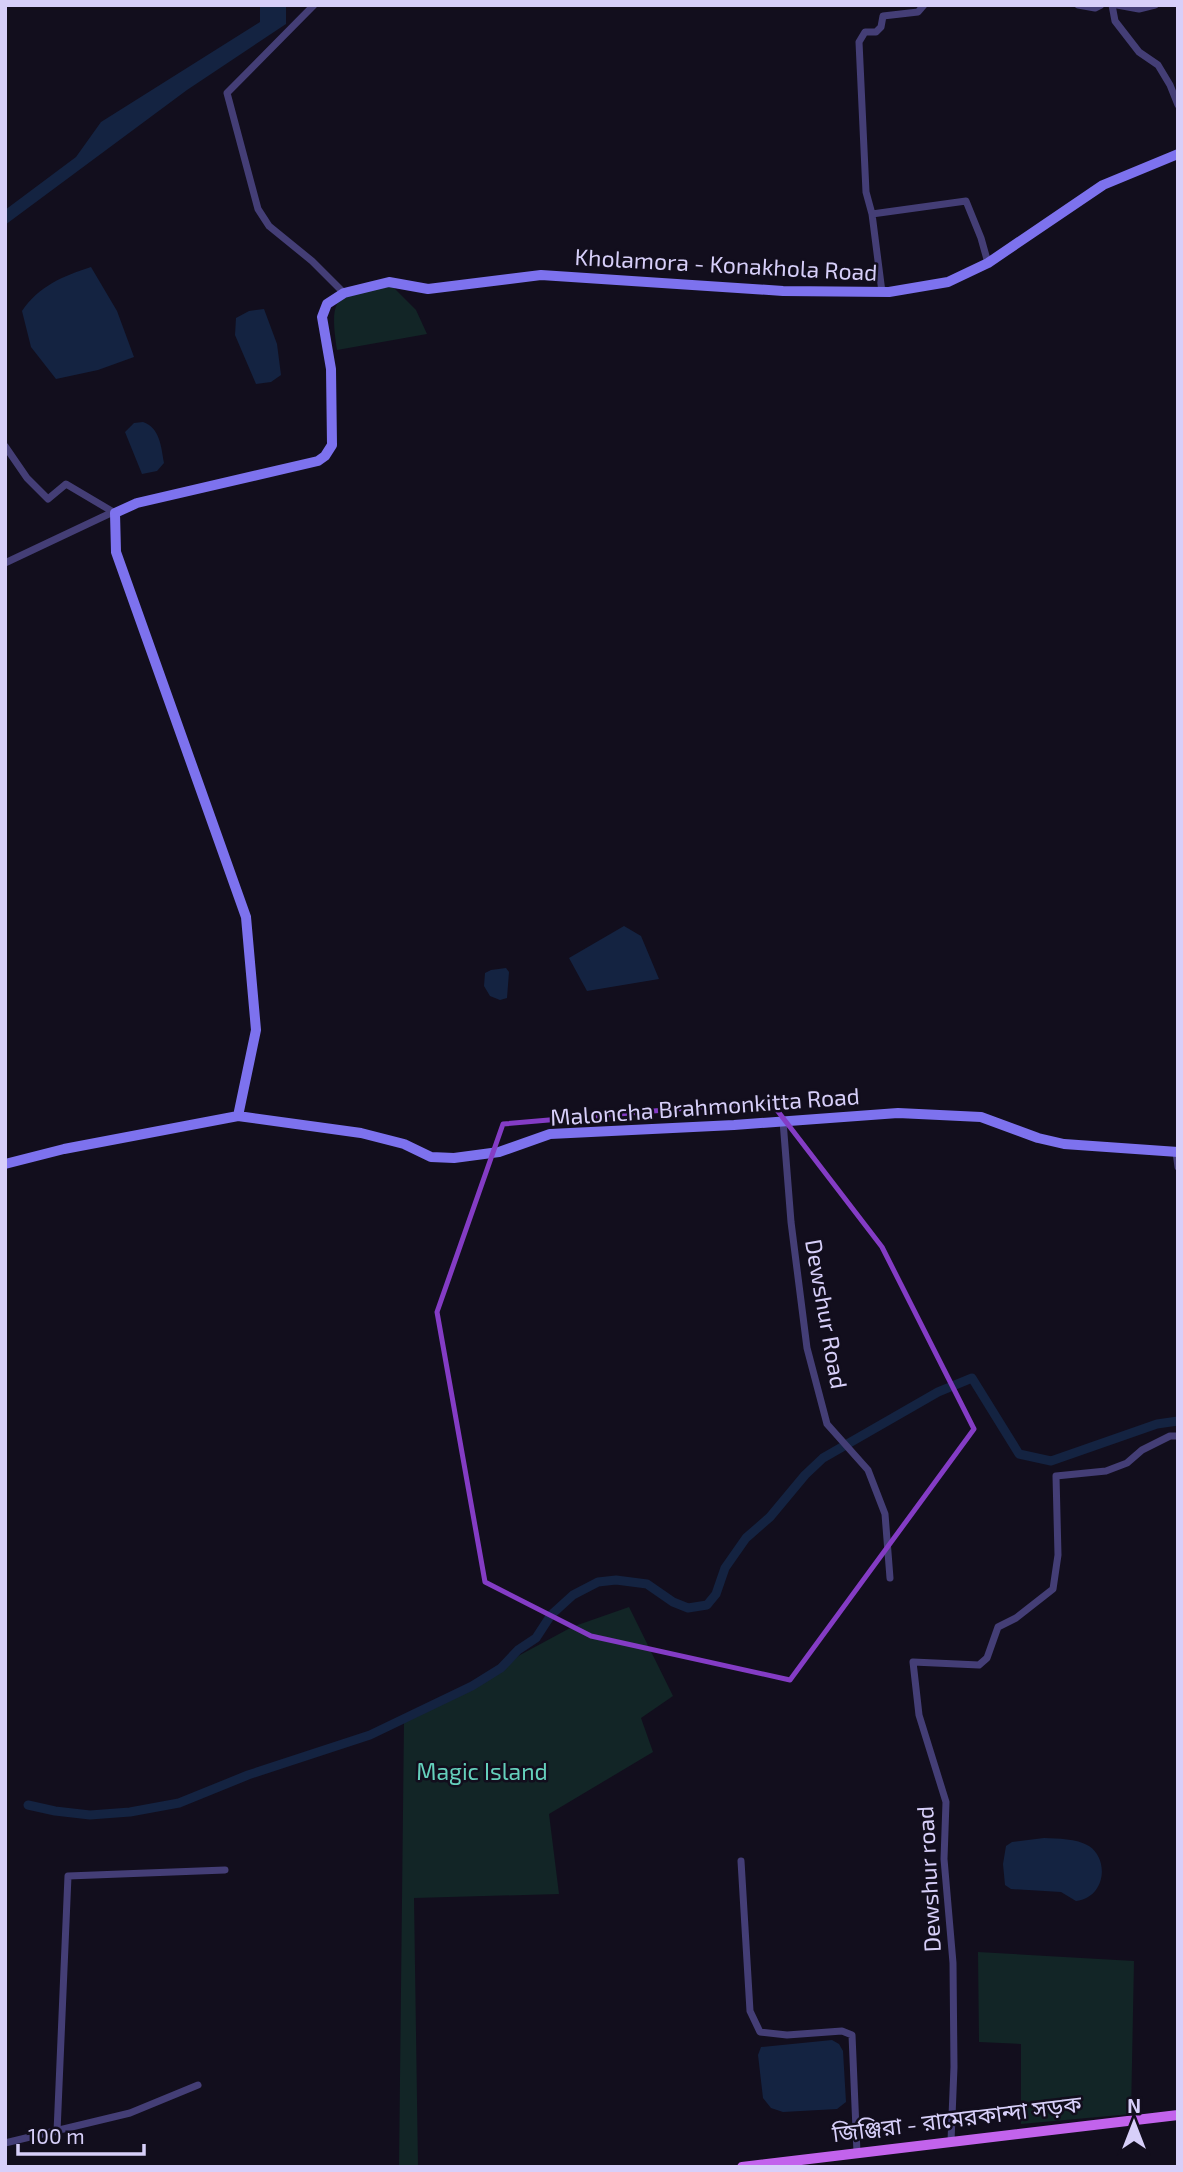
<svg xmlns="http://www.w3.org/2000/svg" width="1183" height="2172" viewBox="0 0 1183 2172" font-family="'Exo 2','Noto Sans Bengali',sans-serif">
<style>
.green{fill:#122526}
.water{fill:#142341}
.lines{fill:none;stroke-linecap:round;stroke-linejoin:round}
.canal{stroke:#142341;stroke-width:9}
.street{stroke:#443e76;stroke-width:7}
.secondary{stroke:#7d72ee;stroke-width:10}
.primary{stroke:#c263ec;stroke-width:10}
.marked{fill:none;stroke:#843cc5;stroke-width:5;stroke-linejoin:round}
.labels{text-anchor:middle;stroke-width:5;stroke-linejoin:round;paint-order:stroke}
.street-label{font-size:23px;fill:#d7cff9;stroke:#120e1d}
.park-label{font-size:23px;fill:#65d0bc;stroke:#120e1d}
</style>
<rect width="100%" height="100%" fill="#120e1d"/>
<!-- green -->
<path class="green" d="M389,283L416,310L427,334L337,350C328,292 338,295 389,283Z
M629,1607L673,1696L641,1718L653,1752L549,1814L559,1894L414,1898L418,2167H399L404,1721L485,1681L520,1655L572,1627Z
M978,1952L1134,1961L1131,2114L1021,2124V2044L979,2042Z"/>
<!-- water -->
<path class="water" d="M260,5H286V24L187,90L5,225V210L76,157L101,122L260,22Z
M91,267L117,311L134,357L98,370L56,379L31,347L22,311C39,286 63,276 91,267Z
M264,309L277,344L281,375L271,382L256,384L235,335L236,318L249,311Z
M143,422C160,428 161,446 164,463L157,471L142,474L125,432L134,423Z
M624,926L641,936L659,979L587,991L569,958Z
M506,968L509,972L507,998L500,1000L490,996L484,986L485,973L491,970Z
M1044,1838C1058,1839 1076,1838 1089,1846C1110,1860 1105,1898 1076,1901L1061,1892L1011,1889L1005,1885L1003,1864L1006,1846L1012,1842Z
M832,2040L839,2044L843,2051L846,2102L837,2109L783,2112L771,2108L763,2098L758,2055L761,2047Z"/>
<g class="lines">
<!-- canal -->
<path class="canal" d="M28,1805L55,1811L90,1815L130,1812L179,1803L248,1775L370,1735L472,1686L501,1668L518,1650L536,1638L551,1615L573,1595L598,1582L616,1580L647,1584L673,1602L688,1608L707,1605L716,1594L725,1568L746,1538L770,1517L805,1475L823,1458L938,1392L972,1378L1019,1454L1051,1461L1157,1424L1178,1421"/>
<!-- street -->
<path class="street" d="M314,5L227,93L258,209L269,226L312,261L344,293
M1078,5L1095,8L1101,5
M1112,5L1115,21L1139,52L1158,65L1170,85L1178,105
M1117,5L1139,9L1155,5
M872,214L866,192L859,42L865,32H876L881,27L883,16L918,12L924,5
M882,292L872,214L966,201L981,238L988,263
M5,446L27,478L48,499L66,484L115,513
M5,563L113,512
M783,1121L791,1222L807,1348L827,1424L868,1470L885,1514L890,1578
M1176,1152L1178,1167
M741,1861L750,2011L760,2032L787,2035L842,2031L852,2035L857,2153
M57,2132L68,1876L225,1870
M951,2141L954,2067L953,1963L944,1859L946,1802L919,1715L913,1662L979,1665L987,1658L998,1627L1016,1618L1053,1589L1058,1555L1056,1476L1106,1471L1127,1463L1142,1450L1170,1436H1178
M5,2143L130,2113L198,2085"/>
<!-- secondary -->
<path class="secondary" d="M238,1116L361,1133L404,1144L431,1157L454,1158L499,1152L550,1134L734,1125L898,1113L981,1117L1038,1138L1064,1144L1178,1152
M5,1164L64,1149L238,1116L256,1030L246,917L116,552L115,513L137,503L318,461L325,456L332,445L331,369L322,317L327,304L344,293L389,282L428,289L541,275L783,291L889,292L948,282L988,263L1103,185L1178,154"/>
<!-- primary -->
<path class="primary" d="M742,2167L1178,2115"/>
</g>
<!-- marked area -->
<path class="marked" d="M770,1101L882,1247L974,1429L790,1680L591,1636L485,1582L437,1312L503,1124Z"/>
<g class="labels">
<!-- street labels -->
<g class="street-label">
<text transform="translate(726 265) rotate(3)" y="8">Kholamora - Konakhola Road</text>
<text transform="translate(705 1107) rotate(-4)" y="8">Maloncha Brahmonkitta Road</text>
<text transform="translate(826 1314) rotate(80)" y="8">Dewshur Road</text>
<text transform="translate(929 1879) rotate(-93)" y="8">Dewshur road</text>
<text transform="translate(957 2119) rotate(-7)" y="8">জিঞ্জিরা - রামেরকান্দা সড়ক</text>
</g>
<!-- park labels -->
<g class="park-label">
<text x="482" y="1780">Magic Island</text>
</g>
</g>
<!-- border -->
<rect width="1183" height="2172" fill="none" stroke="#d7cff9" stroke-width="14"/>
<!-- north arrow -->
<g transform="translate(1134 2123)" stroke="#120e1d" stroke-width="5" paint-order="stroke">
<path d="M0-5L12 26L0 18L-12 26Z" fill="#d7cff9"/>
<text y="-10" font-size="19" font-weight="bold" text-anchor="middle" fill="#d7cff9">N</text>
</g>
<!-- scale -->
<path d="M18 2144v10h126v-10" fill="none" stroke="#d7cff9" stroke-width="3.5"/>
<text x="28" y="2144" font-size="21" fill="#d7cff9" stroke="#120e1d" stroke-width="5" paint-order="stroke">100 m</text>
</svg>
